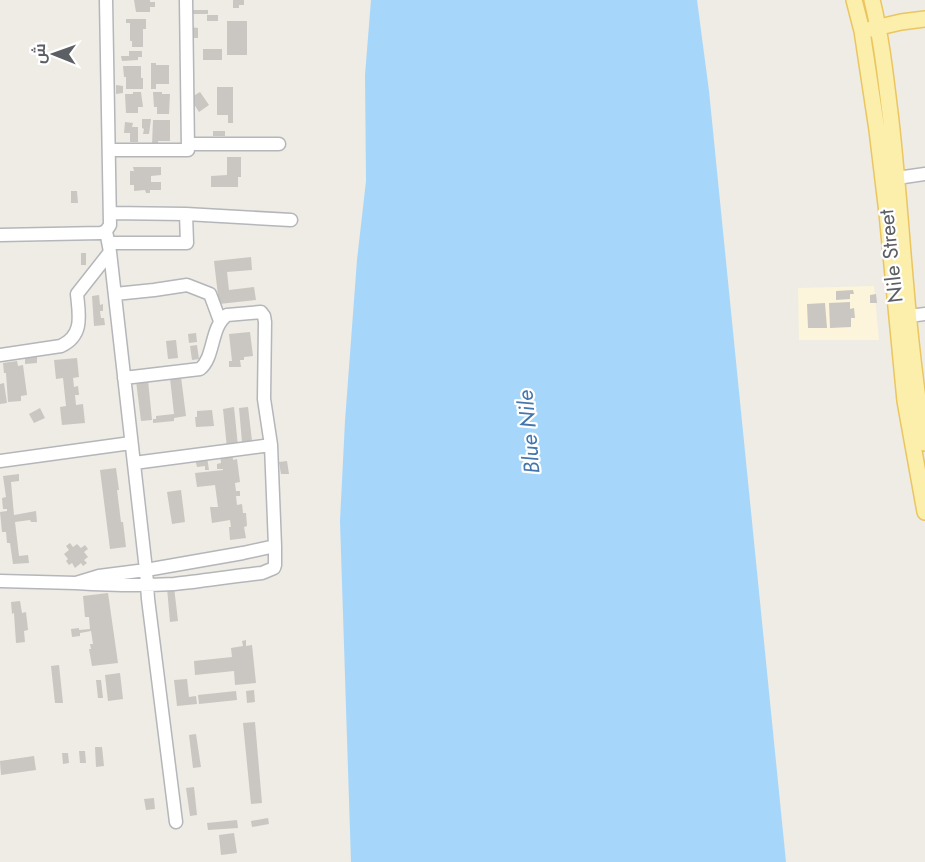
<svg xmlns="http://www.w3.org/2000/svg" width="925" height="862" viewBox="0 0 925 862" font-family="Jost,Cairo,sans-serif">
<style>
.commercial{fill:#fcf5db}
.water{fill:#a7d6fb}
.building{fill:#cac6c1}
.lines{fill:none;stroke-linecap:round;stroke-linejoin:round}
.minor-casing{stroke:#b4b6ba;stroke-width:15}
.major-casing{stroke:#ebc560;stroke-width:18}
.minor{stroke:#fff;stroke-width:12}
.major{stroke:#fbefab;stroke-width:15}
.labels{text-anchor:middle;stroke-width:4.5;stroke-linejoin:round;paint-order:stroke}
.street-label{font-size:21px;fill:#5c5f64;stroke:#fff}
.water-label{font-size:22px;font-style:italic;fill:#4476ad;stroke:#fff}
</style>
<rect width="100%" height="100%" fill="#eeece4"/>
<!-- commercial -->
<path class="commercial" d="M874,286L879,340H799L798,288Z"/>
<!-- water -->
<path class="water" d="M371,0H697L709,91L786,862H351L340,521L345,421L357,260L366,181L365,75Z"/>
<!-- building -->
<path class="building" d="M134,0H150V2H155V7H150V12H136Z
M233,0H244V5H239V8H233Z
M190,10H208V14H190Z
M207,15H218V21H207Z
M126,19H146V29H143V47H132V41H130V23H126Z
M227,21H247V55H227Z
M190,27L198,28V38H190Z
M203,49H222V60H203Z
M129,51H142V57H138V60L122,61L121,56H129Z
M151,63H156V65H169V84H156V89H151Z
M123,66H141V78H143V89H126V77H124Z
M116,85L123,86V93L116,94Z
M217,87H233V123H228V115H217Z
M133,92H141L143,107H138V113H126L125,94H133Z
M153,92H162V94H170L169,114H157V107H154Z
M200,92L209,105L199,112L190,98Z
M142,119H151L149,134H143L144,129L142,128Z
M153,120H170V141H158V145H152Z
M125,122L133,123L132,127H138V142H130V133H124Z
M213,131H225V136H213Z
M227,157H241V177H238V187H211V176L227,175Z
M133,167H161V175L151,176V182H161V190H150V193H146L145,190L134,191V185H130V171H134Z
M71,191H77L78,203H71Z
M81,253H86V265H81Z
M251,257L252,270L227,272L229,290L254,287L256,300L219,304L214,261Z
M853,290L854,294H850V299L836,300V291Z
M876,294L877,303H870V295Z
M99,295L100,305L103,304V311H100L101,318H104L105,325L94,326L92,296Z
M850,302V309L854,308L855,318H851V327L830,328L829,303Z
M825,303L827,328H808L807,304Z
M250,332L253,356L244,357V360H240L241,367H229V361H232L229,334Z
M196,333L197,342L189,343L188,334Z
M176,340L178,358L168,359L166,341Z
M197,345L199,359L192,360L190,346Z
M37,357V363L25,364V358Z
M77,358L79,377L73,378L74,387L78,386L79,395H75L76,405L83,404L85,423L62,425L60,407L66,406L63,378L56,379L54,360Z
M17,361L18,366L23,365L27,395L21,396V401L8,402L6,373H4L3,363Z
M181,377L186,416L174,418V421L153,423V419H156V416L174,414L170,378Z
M148,380L152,420L141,421L136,381Z
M4,383L7,403L0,404V384Z
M234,407L238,446L227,448L223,409Z
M248,407L252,441L242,442L239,408Z
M40,408L45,418L34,423L29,414Z
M212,410L214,426L196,427L195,417H197V411Z
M232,452L233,460L237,459L240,482L235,483L236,491H240V496H236L237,505L242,504L243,513H246L247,526L244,527L246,538L230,540L229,527H231L230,520L212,523L210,507H218L215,485L197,487L195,473L223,470V469H217V464L221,463L220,453Z
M207,457L209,470H205V466L197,467L195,458Z
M287,461L289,474H281L279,462Z
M116,468L119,490H117L121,522H123L126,547L110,549L100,470Z
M19,474V481L11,482L14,515L36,511L37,522H31L30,520L15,522L19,556L28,555L29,563L13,564L10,543H7L6,532H2L0,512L7,511V509H3L2,498L6,497L3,476Z
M181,490L185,522L172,524L167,492Z
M70,543L73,547L77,544L81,548L85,545L88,549L84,552L88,557L84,560L87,563L83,566L81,563L75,568L72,563L69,565L66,561L68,559L64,554L69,550L66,546Z
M174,587L178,621L170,622L167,588Z
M108,593L118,663L92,666L89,649H91L90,644H93L91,631L80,633V636L72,637L71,629L79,628V630L90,629L89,617H85L83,596Z
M20,601L22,613L26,612L28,630L24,631L25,642L16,643L14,613L12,614L11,602Z
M246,640V646L252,645L256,683L235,685L234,671L195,675L194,661L232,657L231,648L243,646L242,641Z
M59,665L63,703H55L51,666Z
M120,673L123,699L108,701L105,675Z
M187,679L189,697L196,696L197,704L177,706L174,680Z
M96,680H101L103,698H98Z
M254,690L255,702L247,703L246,691Z
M236,691L237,700L199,704L198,695Z
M255,722L262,803L251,804L243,723Z
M196,734L201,767L193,768L189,735Z
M95,747H102L104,766L96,767Z
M79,751H85L86,763H80Z
M62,753H68L69,763L63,764Z
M34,756L36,770L1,775L0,761Z
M194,787L197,815L190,816L186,788Z
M154,798L155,809L146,810L144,799Z
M268,818L269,824L252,827L251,821Z
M237,820L238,828L208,830L207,823Z
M234,833L237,853L221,855L219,835Z"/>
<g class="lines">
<!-- minor casing -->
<g class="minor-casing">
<path id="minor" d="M188,144H279
M109,150H188L186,0
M897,178L925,174
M110,213L186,214L291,220
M106,231L110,252L146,570L148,599L176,822
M0,235L101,233L106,231L110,225L106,0
M109,243H187L186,214
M115,294L154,290L187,285L210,294L220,321
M909,316L925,314
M0,355L61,346C84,335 79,315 77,294L110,252
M124,378L200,369C215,357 210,327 227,315L261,312L264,316L265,322L264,399L271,445L275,546
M0,461L131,443
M134,463L271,445
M275,546V565L274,568L262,573C233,576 203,581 174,584C141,586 108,585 76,583L99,576L146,570L243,553Z
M0,581L76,583"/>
</g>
<!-- major casing -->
<g class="major-casing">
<path id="major" d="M854,0L862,31L877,130L887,213L905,401L925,512
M872,0C882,40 886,81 891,121C903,228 906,337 925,443
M871,29L901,22L925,19"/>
</g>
<!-- minor -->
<use href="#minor" class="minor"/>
<!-- major -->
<use href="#major" class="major"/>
</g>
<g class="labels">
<!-- street labels -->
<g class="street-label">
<text transform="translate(891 256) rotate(-96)" y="7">Nile Street</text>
</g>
<!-- water labels -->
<g class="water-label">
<text transform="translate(528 432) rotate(-95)" y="8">Blue Nile</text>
</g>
</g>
<!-- north arrow -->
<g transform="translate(54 54) rotate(271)" stroke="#ffffff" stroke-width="4.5" paint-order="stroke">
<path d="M0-4.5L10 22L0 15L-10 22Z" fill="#5c5f64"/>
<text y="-9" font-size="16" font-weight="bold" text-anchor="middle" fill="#5c5f64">ش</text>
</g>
</svg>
